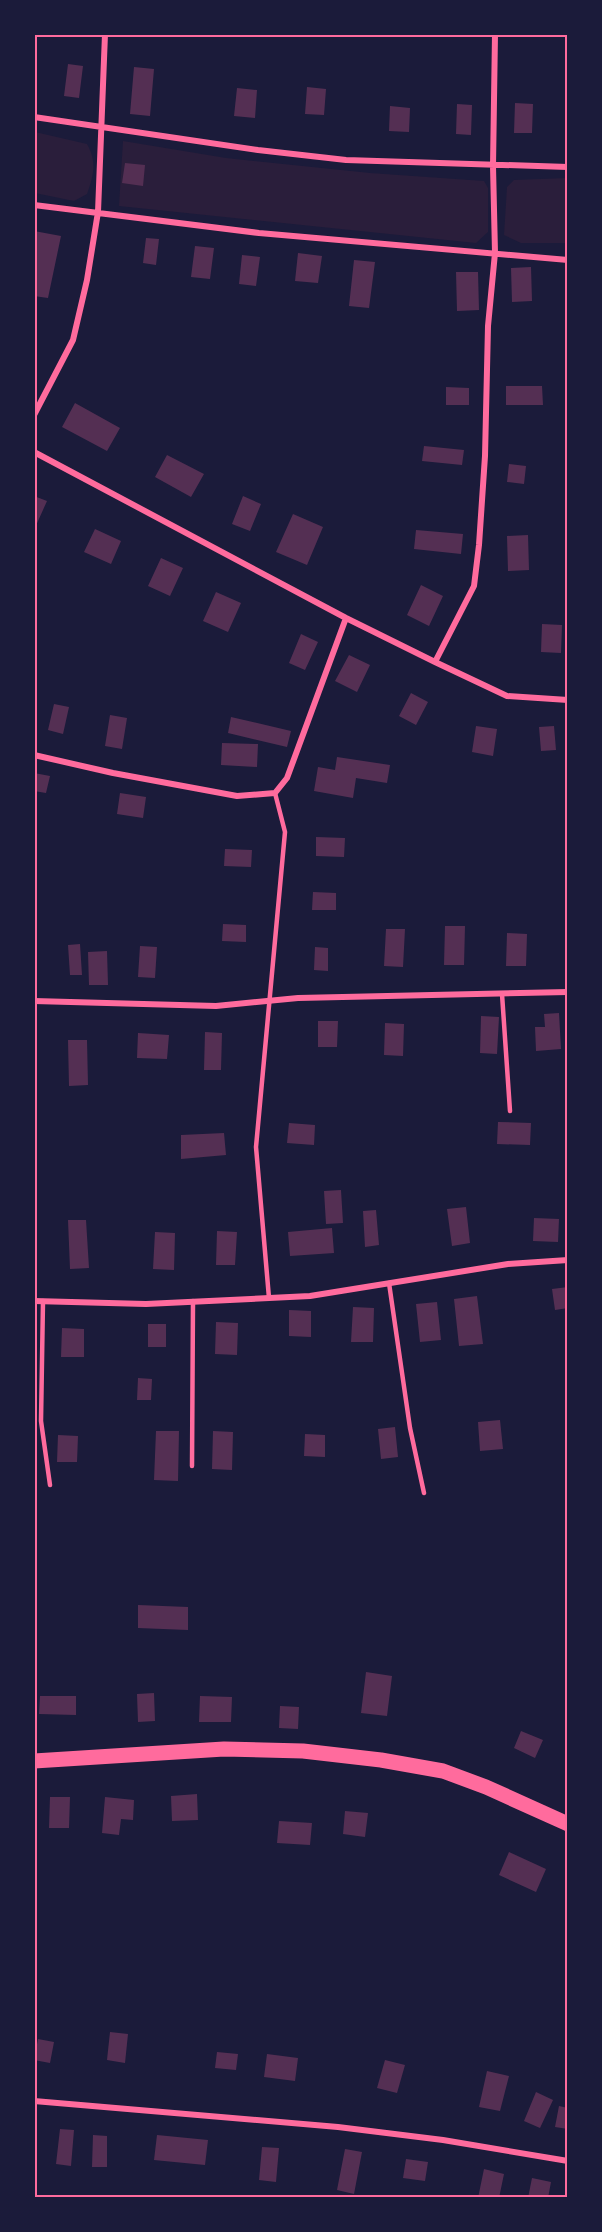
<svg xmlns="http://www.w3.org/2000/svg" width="602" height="2232" viewBox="0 0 602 2232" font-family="Rubik,sans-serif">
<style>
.green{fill:#2a1e3b}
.building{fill:#542f53}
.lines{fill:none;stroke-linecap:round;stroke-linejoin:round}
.service{stroke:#ff6b9d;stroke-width:4.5}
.minor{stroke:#ff6b9d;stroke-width:6}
.primary{stroke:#ff6b9d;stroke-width:15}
.neatline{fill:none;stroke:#ff6b9d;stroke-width:2}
</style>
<rect width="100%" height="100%" fill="#1b1b3a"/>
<!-- green -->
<path class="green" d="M35,132L87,144C97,162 94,174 87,194L74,201L35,193Z
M123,141L226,158L370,173L484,181L488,188V232L476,243L119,206Z
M567,178V243H521L504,235L507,187L514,180Z"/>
<!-- building -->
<path class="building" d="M68,64L83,66L79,98L64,96Z
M134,67L154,69L150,116L130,114Z
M307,87L326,89L324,115L305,114Z
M237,88L257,90L255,118L234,116Z
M515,103L533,104L532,133H514Z
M457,104L472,105L471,135L456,134Z
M390,106L410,108L409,132L389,131Z
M125,163L145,165L143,186L122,183Z
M34,231L61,236L48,298L34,296Z
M146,238L159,239L156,265L143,263Z
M195,246L214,248L210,279L191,277Z
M298,253L322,256L318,283L295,281Z
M242,255L260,257L256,286L239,284Z
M354,260L375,262L369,308L349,306Z
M531,267L532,301L512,302L511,268Z
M456,272H478L479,310L457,311Z
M506,386H542L543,405H506Z
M446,387L469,388V405H446Z
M75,403L120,428L107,451L62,427Z
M424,446L464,450L462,465L422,461Z
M167,455L204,474L191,497L155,477Z
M509,464L526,466L524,484L507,482Z
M34,496L47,501L34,530Z
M243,496L261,504L250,531L232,524Z
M293,514L323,527L307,565L276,552Z
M95,529L121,541L111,564L84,552Z
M416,530L463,534L461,554L414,549Z
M528,535L529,570L508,571L507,536Z
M161,558L183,568L170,596L148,586Z
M421,585L443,596L429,626L407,615Z
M216,592L241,603L228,632L203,621Z
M542,624L562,625L561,653L541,652Z
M301,634L318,642L305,670L289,663Z
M349,655L370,665L357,692L335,681Z
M411,693L428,702L416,725L399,716Z
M54,704L69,707L63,734L48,730Z
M110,715L127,718L122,749L105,746Z
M231,717L291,731L287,747L228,733Z
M476,726L497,729L493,756L472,752Z
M554,726L556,750L541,751L539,727Z
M222,743L258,744L257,767L221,765Z
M337,757L390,765L387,783L356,778L353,798L314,791L318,767L335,770Z
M34,773L50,776L46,793L34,791Z
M120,793L146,797L143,818L117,814Z
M316,837L345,838L344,857L316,856Z
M225,849L252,850L251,867L224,866Z
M313,892L336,893V910H312Z
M223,924L246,925V942L222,941Z
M445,926H465L464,965H444Z
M386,929H405L403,967L384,966Z
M507,933L527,934L526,966H506Z
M80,944L82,975H70L68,945Z
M140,946L157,947L155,978L138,977Z
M315,947L328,948V971L314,970Z
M107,951L108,985H89L88,952Z
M559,1013L561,1049L536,1051L535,1027H545L544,1014Z
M481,1016L499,1017L497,1054L480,1053Z
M318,1021H338L337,1047H318Z
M385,1023L404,1024L403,1056L384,1055Z
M205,1032L222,1033L221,1070H204Z
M138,1033L169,1035L167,1059L137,1058Z
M68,1040H87L88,1085L69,1086Z
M498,1122L531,1123L530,1145L497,1144Z
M289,1123L315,1125L314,1145L287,1143Z
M224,1133L226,1155L181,1159V1135Z
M341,1190L343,1223L326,1224L324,1191Z
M466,1207L470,1243L452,1246L447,1209Z
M376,1210L379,1245L365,1247L363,1211Z
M534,1218L559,1219L558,1242L533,1241Z
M68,1220H86L89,1268L70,1269Z
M332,1228L334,1253L290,1256L288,1232Z
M217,1231L237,1232L235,1265H216Z
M155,1232L175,1233L174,1270L153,1269Z
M568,1287V1308L555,1310L552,1289Z
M477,1296L483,1344L459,1346L454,1299Z
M437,1302L441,1340L420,1342L416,1304Z
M353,1307L374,1308L373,1342H351Z
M289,1310L311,1311V1337L289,1336Z
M216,1322L238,1323L237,1355L215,1354Z
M148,1324H166V1347H148Z
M62,1328L84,1329V1357H61Z
M138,1378L152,1379L151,1400H137Z
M500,1420L503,1449L480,1451L478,1422Z
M395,1427L398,1457L381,1459L378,1429Z
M156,1431H179L178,1481L154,1480Z
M213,1431L233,1432L232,1470L212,1469Z
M305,1434L325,1435V1457L304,1456Z
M58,1435L78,1436L77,1462H57Z
M138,1605L188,1607V1630L138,1628Z
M366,1672L392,1676L387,1716L361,1713Z
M154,1693L155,1721L138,1722L137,1694Z
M40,1696H76V1715L39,1714Z
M200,1696L232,1697L231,1722H199Z
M280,1706L299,1707L298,1729L279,1728Z
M521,1731L543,1740L535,1758L514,1748Z
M197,1794L198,1820L172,1821L171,1796Z
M50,1797H70L69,1828H49Z
M105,1797L134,1800L133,1820L121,1819L119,1835L102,1833Z
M345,1811L368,1813L365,1837L343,1834Z
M279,1821L312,1823L310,1845L277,1843Z
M509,1852L546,1869L536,1892L499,1875Z
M110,2032L128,2034L125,2063L107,2060Z
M38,2039L54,2042L50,2063L34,2060Z
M217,2052L238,2054L236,2070L215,2068Z
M267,2054L298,2058L295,2081L264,2077Z
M385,2060L405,2065L397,2093L377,2088Z
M487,2071L509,2076L500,2111L479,2107Z
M536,2092L553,2100L540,2128L524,2121Z
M559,2106L568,2108V2129L555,2127Z
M60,2129L74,2130L71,2166L56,2164Z
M93,2135L107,2136V2167H92Z
M157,2135L208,2140L205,2165L154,2160Z
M262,2147L279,2148L276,2182L259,2180Z
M345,2149L362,2152L354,2194L337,2190Z
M406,2159L428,2162L425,2181L403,2178Z
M484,2169L504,2174L499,2198H478Z
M532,2178L551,2182L548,2198H528Z"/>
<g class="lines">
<!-- service -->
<path class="service" d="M502,994L510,1111
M389,1283L410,1428L424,1493
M269,1298L256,1147L285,832L275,793
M43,1301L41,1421L50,1485
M192,1466L193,1301"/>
<!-- minor -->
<path class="minor" d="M34,117L258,150L346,160L568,167
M34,205L259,233L568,260
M34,415L73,340L87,280L98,212L105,34
M34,452L346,618L435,662L507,696L568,700
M435,662L474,586L479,545L485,456L488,326L495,253L493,166L495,34
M34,755L113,773L237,796L275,793L287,778L346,618
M34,1001L216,1006L298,998L568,992
M34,1301L146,1304L310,1296L508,1264L568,1260
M34,2101L338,2127L443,2140L568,2161"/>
<!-- primary -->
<path class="primary" d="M34,1761L224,1749L303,1751L381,1760L443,1771L486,1787L568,1824"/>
</g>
<!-- border -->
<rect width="602" height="2232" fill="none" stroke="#1b1b3a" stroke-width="72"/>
<rect x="36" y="36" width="530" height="2160" class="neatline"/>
</svg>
